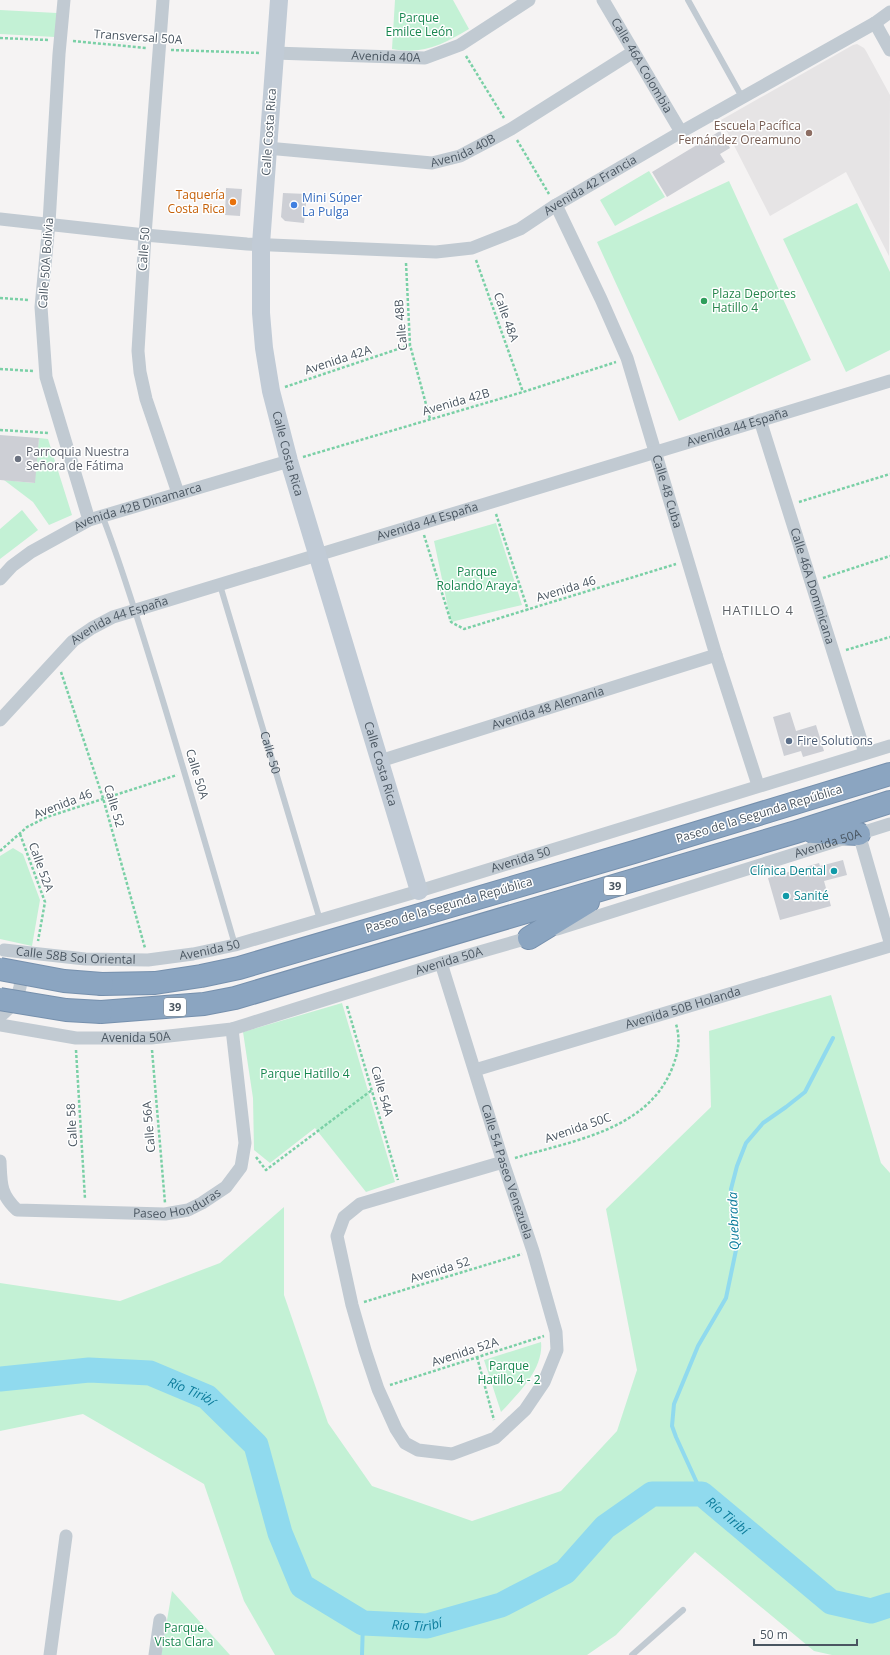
<svg xmlns="http://www.w3.org/2000/svg" width="890" height="1655" viewBox="0 0 890 1655" font-family="'Open Sans',sans-serif">
<style>
.education{fill:#e6e4e5}
.green{fill:#c3f1d5}
.lines{fill:none;stroke-linecap:round;stroke-linejoin:round}
.stream{stroke:#90daee;stroke-width:4}
.river{stroke:#90daee;stroke-width:25}
.building{fill:#cdcfd5}
.highway-casing{stroke:#7690ad;stroke-width:24}
.path{stroke:#7ad0a6;stroke-width:2.5;stroke-dasharray:3 2;stroke-linecap:butt}
.lane{stroke:#c1cad2;stroke-width:6}
.street{stroke:#c1cad2;stroke-width:13}
.secondary{stroke:#c1cbd6;stroke-width:18}
.highway{stroke:#8ba5c1;stroke-width:22}
.highway-bridge-casing{stroke:#7690ad;stroke-width:24;stroke-linecap:butt}
.highway-bridge{stroke:#8ba5c1;stroke-width:22}
.education-dot{fill:#8d6e63;stroke:#fff;stroke-width:1.5}
.food-dot{fill:#e8710a;stroke:#fff;stroke-width:1.5}
.shop-dot{fill:#3f7fe0;stroke:#fff;stroke-width:1.5}
.leisure-dot{fill:#2e9e5b;stroke:#fff;stroke-width:1.5}
.worship-dot{fill:#6b7280;stroke:#fff;stroke-width:1.5}
.service-dot{fill:#5c6f8a;stroke:#fff;stroke-width:1.5}
.culture-dot{fill:#0f9aa8;stroke:#fff;stroke-width:1.5}
.labels{text-anchor:middle;stroke-width:3;stroke-linejoin:round;paint-order:stroke}
.shield{fill:#fff;stroke:#808990;stroke-width:1}
.shield-label{font-size:11px;font-weight:bold;fill:#4a5661}
.park-label{font-size:12px;fill:#17864f;stroke:#fff}
.street-label{font-size:12px;fill:#4a5661;stroke:#fff}
.education-label{font-size:12px;fill:#785e54;stroke:#fff;text-anchor:end}
.food-label{font-size:12px;fill:#c56008;stroke:#fff;text-anchor:end}
.shop-label{font-size:12px;fill:#366cbe;stroke:#fff;text-anchor:start}
.leisure-label{font-size:12px;fill:#27864d;stroke:#fff;text-anchor:start}
.worship-label{font-size:12px;fill:#5b616d;stroke:#fff;text-anchor:start}
.service-label{font-size:12px;fill:#4e5e75;stroke:#fff;text-anchor:start}
.culture-label{font-size:12px;fill:#0d838f;stroke:#fff;text-anchor:end}
.neighbourhood-label{font-size:13px;letter-spacing:1px;fill:#5f6368;stroke:#fff}
.water-label{font-size:13px;font-style:italic;fill:#0c7c9b;stroke:#fff}
</style>
<rect width="100%" height="100%" fill="#f5f3f3"/>
<!-- education -->
<path class="education" d="M857,44L864,48L866,51L890,95L889,256L846,172L770,216L721,120L853,45Z"/>
<!-- green -->
<path class="green" d="M395,0H453L469,29C443,44 424,55 392,49Z
M0,10L57,13L55,37L0,34Z
M649,171L665,197L615,226L600,200Z
M729,181L811,360L679,421L597,242Z
M857,203L890,272V350L846,372L783,239Z
M39,438L48,439L72,515L49,525L33,502L4,480L34,483Z
M22,510L38,530L0,559V529Z
M496,523L522,605L451,622L434,541Z
M13,848L23,854L40,900L32,946L0,939V856Z
M831,995L881,1163L890,1173V1655H832L814,1651L695,1552L616,1635L587,1655H275L244,1601L204,1484L83,1414L0,1431V1283L120,1301L220,1263L284,1207V1295L328,1423L372,1486L472,1521L561,1491L617,1431L637,1370L606,1209L711,1107L709,1031Z
M342,1003L395,1182L366,1192L315,1128L270,1163L254,1150L253,1098L243,1032Z
M541,1342C544,1369 518,1394 501,1412L484,1360Z
M172,1591L230,1655H161Z"/>
<g class="lines">
<!-- stream -->
<path class="stream" d="M702,1494L676,1437L672,1426L674,1404L698,1346L726,1298L736,1250L731,1189L737,1166L746,1143L763,1123L786,1107L805,1092L833,1038
M362,1655L363,1623"/>
<!-- river -->
<path class="river" id="s1" d="M0,1379L89,1370L150,1373L207,1397L256,1445L280,1533L302,1586L363,1623L427,1626L501,1605L565,1572L605,1527L652,1494H702L831,1602L871,1611L890,1605"/>
</g>
<!-- building -->
<path class="building" d="M720,131L730,148L720,154L725,162L667,197L652,172Z
M226,188L242,189L240,216L225,215Z
M283,193L307,194L304,223L285,221L281,217Z
M0,435L39,438L35,483L0,480Z
M790,712L796,731L816,725L824,751L803,757L801,751L784,756L773,717Z
M843,860L847,875L824,881L831,906L780,920L768,878L819,863L820,866Z"/>
<g class="lines">
<!-- highway casing -->
<g class="highway-casing">
<path id="highway" d="M813,832L859,834
M529,938L588,902
M102,984L155,983L201,976L239,968L634,852L890,774
M101,1012L204,1004L235,998L796,832L890,802"/>
</g>
<!-- path -->
<path class="path" d="M0,38L48,40
M73,41L146,48
M171,50L260,53
M466,56L504,118
M517,140L549,194
M476,260L523,392
M406,263L410,345L430,419
M0,298L29,300
M0,369L33,371
M285,387L410,345
M0,430L49,433
M303,457L523,392L616,362
M799,502L890,474
M496,514L528,610
M424,535L451,622L464,629L676,564
M823,578L890,556
M846,650L890,637
M61,672L103,798L145,948
M20,834L45,902L38,941
M0,851L27,827L47,817L177,775
M347,1006L398,1180
M76,1050L85,1199
M152,1050L165,1203
M256,1157L266,1170L372,1090
M515,1158C571,1141 645,1131 671,1071C678,1054 681,1041 676,1024
M364,1302L522,1254
M477,1357L494,1420
M390,1385L544,1336"/>
<!-- lane -->
<g class="lane">
<path d="M688,0L742,97"/>
<path d="M102,515C124,572 141,630 159,688C185,773 210,859 235,945"/>
<path id="s2" d="M220,585L320,920"/>
<path d="M632,1655L683,1610"/>
</g>
<!-- street -->
<g class="street">
<path d="M64,0L59,54L49,223L41,307L46,377L89,520"/>
<path d="M163,0L145,235L138,351L140,372L146,399L178,493"/>
<path id="s3" d="M603,0L681,132"/>
<path d="M875,23L890,50"/>
<path id="s4" d="M274,53L425,58L460,45L529,0"/>
<path id="s5" d="M267,148L432,163L460,156L511,129L633,52"/>
<path id="s6" d="M556,205L601,299L627,358L716,655L758,785"/>
<path id="s7" d="M0,219L145,235L247,244L436,252L472,248L520,229L556,205L681,132L875,23L890,12"/>
<path id="s8" d="M760,420L865,753"/>
<path id="s9" d="M0,579L12,566L31,552L89,520L289,461"/>
<path id="s10" d="M0,720L73,641L92,628L113,617L890,381"/>
<path id="s11" d="M380,761L716,655"/>
<path d="M859,834L890,942"/>
<path id="s12" d="M557,929L890,824"/>
<path id="s13" d="M4,950L85,959L148,960L193,954L235,945L419,891L890,746"/>
<path id="s14" d="M441,963L503,1162L533,1251L556,1332L557,1350L544,1382L525,1410L495,1438L452,1454L418,1450L405,1443L396,1429L378,1389L365,1350L352,1305L337,1236L344,1217L360,1204L503,1162"/>
<path d="M0,1016C15,1005 26,986 18,968"/>
<path id="s15" d="M0,1025L76,1038H151L232,1029L441,963L535,936"/>
<path id="s16" d="M475,1070L890,946"/>
<path id="s17" d="M0,1161C1,1184 0,1194 17,1210L165,1214L188,1210L202,1203L226,1187L241,1167L245,1143L232,1029"/>
<path d="M50,1655L66,1536"/>
<path d="M155,1655L160,1620"/>
</g>
<!-- secondary -->
<path class="secondary" id="s18" d="M279,0L261,244V313L264,348L271,391L289,461L419,891"/>
<!-- highway -->
<use href="#highway" class="highway"/>
<!-- highway-bridge casing -->
<g class="highway-bridge-casing">
<path id="highway-bridge" d="M0,969L64,981L102,984
M0,999L66,1010L101,1012"/>
</g>
<!-- highway-bridge -->
<use href="#highway-bridge" class="highway-bridge"/>
</g>
<!-- markers -->
<circle class="education-dot" cx="809" cy="133" r="4"/>
<circle class="food-dot" cx="233" cy="202" r="4"/>
<circle class="shop-dot" cx="294" cy="205" r="4"/>
<circle class="leisure-dot" cx="704" cy="301" r="4"/>
<circle class="worship-dot" cx="18" cy="459" r="4"/>
<circle class="service-dot" cx="789" cy="741" r="4"/>
<g class="culture-dot">
<circle cx="834" cy="871" r="4"/>
<circle cx="786" cy="896" r="4"/>
</g>
<g class="labels">
<!-- shield labels -->
<g class="shield">
<rect x="604" y="877" width="22" height="18" rx="3"/>
<rect x="164" y="998" width="22" height="18" rx="3"/>
</g>
<g class="shield-label">
<text x="615" y="890">39</text>
<text x="175" y="1011">39</text>
</g>
<!-- park labels -->
<g class="park-label">
<text x="419" y="22">Parque<tspan x="419" dy="14">Emilce León</tspan></text>
<text x="477" y="576">Parque<tspan x="477" dy="14">Rolando Araya</tspan></text>
<text x="305" y="1078">Parque Hatillo 4</text>
<text x="509" y="1370">Parque<tspan x="509" dy="14">Hatillo 4 - 2</tspan></text>
<text x="184" y="1632">Parque<tspan x="184" dy="14">Vista Clara</tspan></text>
</g>
<!-- street labels -->
<g class="street-label">
<text transform="translate(138 37) rotate(4)" y="4">Transversal 50A</text>
<text dy="4" stroke="none"><textPath href="#s4" startOffset="112">Avenida 40A</textPath></text>
<text dy="4" stroke="none"><textPath href="#s3" startOffset="76">Calle 46A Colombia</textPath></text>
<text transform="translate(269 132) rotate(-86)" y="4">Calle Costa Rica</text>
<text dy="4" stroke="none"><textPath href="#s5" startOffset="199">Avenida 40B</textPath></text>
<text dy="4" stroke="none"><textPath href="#s7" startOffset="608">Avenida 42 Francia</textPath></text>
<text transform="translate(144 249) rotate(-86)" y="4">Calle 50</text>
<text transform="translate(46 263) rotate(-86)" y="4">Calle 50A Bolivia</text>
<text transform="translate(506 317) rotate(70)" y="4">Calle 48A</text>
<text transform="translate(401 325) rotate(-95)" y="4">Calle 48B</text>
<text transform="translate(338 360) rotate(-18)" y="4">Avenida 42A</text>
<text transform="translate(456 402) rotate(-16)" y="4">Avenida 42B</text>
<text dy="4" stroke="none"><textPath href="#s10" startOffset="807">Avenida 44 España</textPath></text>
<text dy="4" stroke="none"><textPath href="#s18" startOffset="457">Calle Costa Rica</textPath></text>
<text dy="4" stroke="none"><textPath href="#s6" startOffset="308">Calle 48 Cuba</textPath></text>
<text dy="4" stroke="none"><textPath href="#s9" startOffset="158">Avenida 42B Dinamarca</textPath></text>
<text dy="4" stroke="none"><textPath href="#s10" startOffset="483">Avenida 44 España</textPath></text>
<text dy="4" stroke="none"><textPath href="#s8" startOffset="174">Calle 46A Dominicana</textPath></text>
<text transform="translate(566 589) rotate(-17)" y="4">Avenida 46</text>
<text dy="4" stroke="none"><textPath href="#s10" startOffset="159">Avenida 44 España</textPath></text>
<text dy="4" stroke="none"><textPath href="#s11" startOffset="176">Avenida 48 Alemania</textPath></text>
<text dy="4" stroke="none"><textPath href="#s2" startOffset="175">Calle 50</textPath></text>
<text dy="4" stroke="none"><textPath href="#s18" startOffset="781">Calle Costa Rica</textPath></text>
<text transform="translate(197 774) rotate(73)" y="4">Calle 50A</text>
<text transform="translate(63 804) rotate(-21)" y="4">Avenida 46</text>
<text transform="translate(114 806) rotate(73)" y="4">Calle 52</text>
<text transform="translate(759 814) rotate(-17)" y="4">Paseo de la Segunda República</text>
<text dy="4" stroke="none"><textPath href="#s12" startOffset="284">Avenida 50A</textPath></text>
<text dy="4" stroke="none"><textPath href="#s13" startOffset="531">Avenida 50</textPath></text>
<text transform="translate(41 867) rotate(70)" y="4">Calle 52A</text>
<text transform="translate(449 905) rotate(-16)" y="4">Paseo de la Segunda República</text>
<text dy="4" stroke="none"><textPath href="#s13" startOffset="207">Avenida 50</textPath></text>
<text dy="4" stroke="none"><textPath href="#s13" startOffset="72">Calle 58B Sol Oriental</textPath></text>
<text dy="4" stroke="none"><textPath href="#s15" startOffset="461">Avenida 50A</textPath></text>
<text dy="4" stroke="none"><textPath href="#s16" startOffset="217">Avenida 50B Holanda</textPath></text>
<text dy="4" stroke="none"><textPath href="#s15" startOffset="137">Avenida 50A</textPath></text>
<text transform="translate(382 1091) rotate(74)" y="4">Calle 54A</text>
<text transform="translate(72 1125) rotate(-93)" y="4">Calle 58</text>
<text transform="translate(149 1127) rotate(-95)" y="4">Calle 56A</text>
<text transform="translate(578 1128) rotate(-19)" y="4">Avenida 50C</text>
<text dy="4" stroke="none"><textPath href="#s14" startOffset="219">Calle 54 Paseo Venezuela</textPath></text>
<text dy="4" stroke="none"><textPath href="#s17" startOffset="216">Paseo Honduras</textPath></text>
<text transform="translate(440 1270) rotate(-17)" y="4">Avenida 52</text>
<text transform="translate(465 1352) rotate(-18)" y="4">Avenida 52A</text>
</g>
<!-- education labels -->
<g class="education-label">
<text x="801" y="130">Escuela Pacífica<tspan x="801" dy="14">Fernández Oreamuno</tspan></text>
</g>
<!-- food labels -->
<g class="food-label">
<text x="225" y="199">Taquería<tspan x="225" dy="14">Costa Rica</tspan></text>
</g>
<!-- shop labels -->
<g class="shop-label">
<text x="302" y="202">Mini Súper<tspan x="302" dy="14">La Pulga</tspan></text>
</g>
<!-- leisure labels -->
<g class="leisure-label">
<text x="712" y="298">Plaza Deportes<tspan x="712" dy="14">Hatillo 4</tspan></text>
</g>
<!-- worship labels -->
<g class="worship-label">
<text x="26" y="456">Parroquia Nuestra<tspan x="26" dy="14">Señora de Fátima</tspan></text>
</g>
<!-- service labels -->
<g class="service-label">
<text x="797" y="745">Fire Solutions</text>
</g>
<!-- culture labels -->
<g class="culture-label">
<text x="826" y="875">Clínica Dental</text>
<text x="794" y="900" text-anchor="start">Sanité</text>
</g>
<!-- neighbourhood labels -->
<g class="neighbourhood-label">
<text x="758" y="615">HATILLO 4</text>
</g>
<!-- water labels -->
<g class="water-label">
<text transform="translate(733 1221) rotate(-92)" y="5">Quebrada</text>
<text dy="5" stroke="none"><textPath href="#s1" startOffset="196">Río Tiribí</textPath></text>
<text dy="5" stroke="none"><textPath href="#s1" startOffset="915">Río Tiribí</textPath></text>
<text dy="5" stroke="none"><textPath href="#s1" startOffset="555">Río Tiribí</textPath></text>
</g>
</g>
<!-- scale -->
<path d="M754 1639v6h103v-6" fill="none" stroke="#4a5661" stroke-width="2"/>
<text x="760" y="1639" font-size="12" fill="#4a5661" stroke="#ffffff" stroke-width="3" paint-order="stroke">50 m</text>
</svg>
